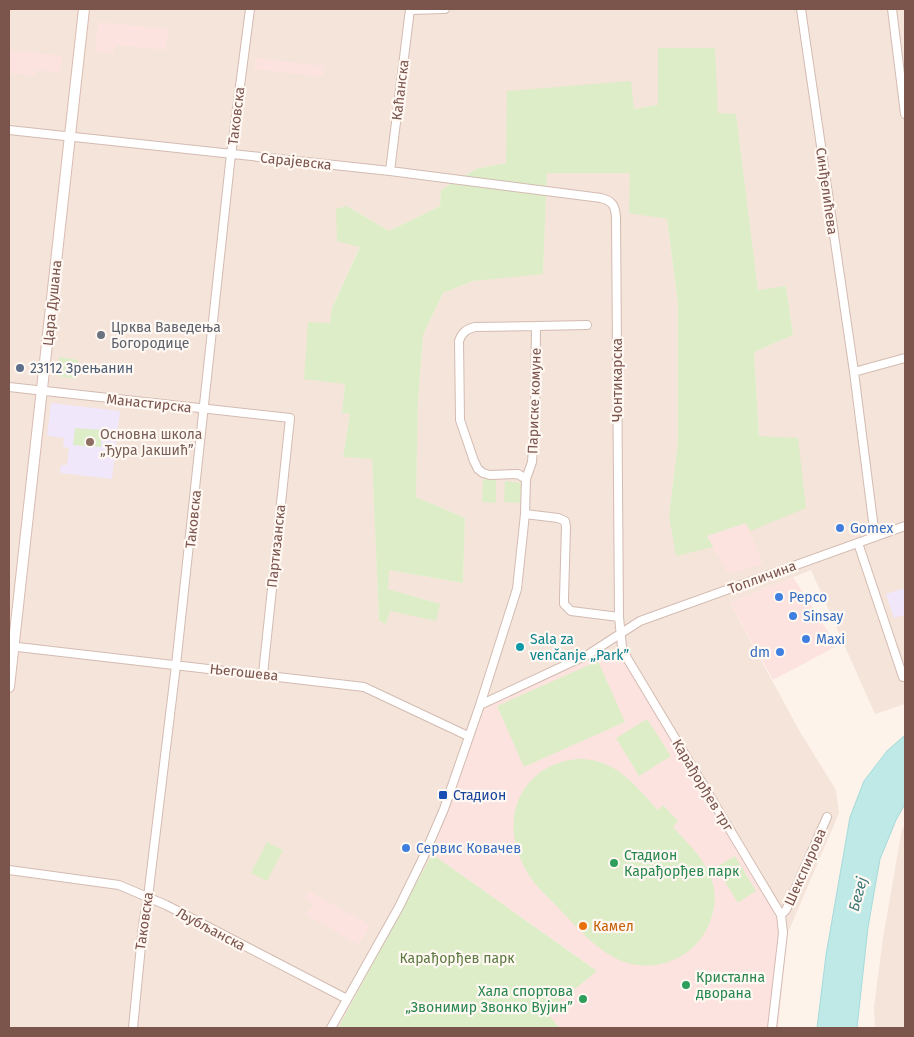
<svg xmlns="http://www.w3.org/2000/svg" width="914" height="1037" viewBox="0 0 914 1037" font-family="'Fira Sans',sans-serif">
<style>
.residential{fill:#f5e4d9;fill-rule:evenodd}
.commercial{fill:#fde3df}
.education{fill:#f0e7fa}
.green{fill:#ddedc8}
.water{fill:#bee9e7;stroke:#a4dbda}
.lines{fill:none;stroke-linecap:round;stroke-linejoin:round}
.street-casing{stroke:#d3bbb2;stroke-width:10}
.secondary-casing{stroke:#d9bcb2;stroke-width:12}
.street{stroke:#fff;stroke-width:8}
.secondary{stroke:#fff;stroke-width:10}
.worship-dot{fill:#6b7280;stroke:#fff8f3;stroke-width:2}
.service-dot{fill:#5c6f8a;stroke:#fff8f3;stroke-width:2}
.education-dot{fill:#8d6e63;stroke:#fff8f3;stroke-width:2}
.shop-dot{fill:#3f7fe0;stroke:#fff8f3;stroke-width:2}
.culture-dot{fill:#0f9aa8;stroke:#fff8f3;stroke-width:2}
.transit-dot{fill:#1a4fb4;stroke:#fff8f3;stroke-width:2}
.leisure-dot{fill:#2e9e5b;stroke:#fff8f3;stroke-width:2}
.food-dot{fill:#e8710a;stroke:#fff8f3;stroke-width:2}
.labels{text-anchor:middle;stroke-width:4.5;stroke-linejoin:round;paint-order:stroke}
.street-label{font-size:14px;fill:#7b544c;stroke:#fff8f3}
.worship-label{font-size:14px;fill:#5b616d;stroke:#fff8f3;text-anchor:start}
.service-label{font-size:14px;fill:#4e5e75;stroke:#fff8f3;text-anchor:start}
.education-label{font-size:14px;fill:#785e54;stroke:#fff8f3;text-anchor:start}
.shop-label{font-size:14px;fill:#366cbe;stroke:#fff8f3;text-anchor:start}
.culture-label{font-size:14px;fill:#0d838f;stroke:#fff8f3;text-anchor:start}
.transit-label{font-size:14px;fill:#164399;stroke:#fff8f3;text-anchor:start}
.leisure-label{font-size:14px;fill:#27864d;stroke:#fff8f3;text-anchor:start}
.food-label{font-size:14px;fill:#c56008;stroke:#fff8f3;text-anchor:start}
.park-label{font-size:14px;fill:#5c7a41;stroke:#fff8f3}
.water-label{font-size:15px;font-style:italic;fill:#3c7877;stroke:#fff8f3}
</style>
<rect width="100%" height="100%" fill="#fdf3eb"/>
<!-- residential -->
<path class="residential" d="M9,9H905V704L875,714L811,570L730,603L800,732L836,790L839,813L787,935L621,651L486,704L432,854L338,1028H9ZM658,48L718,113L736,115L758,291L786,286L793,335L754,352L759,436L669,516L678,443V304L667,219L630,173L547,172L543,273L473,281L443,293L423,335L418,401L416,497L465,518L463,583L389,570L387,589L440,604L390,610L386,624L379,621L372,458L343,457L350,414L342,413L345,384L308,322L330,324L332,308L360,246L347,206L389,231L440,206L441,190L476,169L506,163L630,81L634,109L658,105Z
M905,825V1028H875L874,1007L883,938L902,829Z"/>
<!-- commercial -->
<path class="commercial" d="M98,22L168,29L166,50L115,45L114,54L95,52Z
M9,50L62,56L60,73L36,70L35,76L9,73Z
M256,58L324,66L323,77L254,69Z
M746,523L763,564L728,574L707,536Z
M793,577L837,646L773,680L730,603Z
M621,651L787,935L778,1028H559L546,1012L597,971L432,854L486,704L601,656Z
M309,891L370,925L359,945L306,915L313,903L305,899Z"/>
<!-- education -->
<path class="education" d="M51,403L120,411L112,479L60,473L61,465H67L69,448L63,447L64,438L47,436Z
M905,588V615L894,618L886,594Z"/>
<!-- green -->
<path class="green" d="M658,48H715L718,113L736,114L758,290L786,286L793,335L754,352L759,436L798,438L806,508L750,531L746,523L707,536L713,547L676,556L669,516L678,443V304L667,219L629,213L630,173H547L543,274L473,281L443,293L423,335L418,401L416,497L465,518L463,583L389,570L388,589L440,604L436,621L390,611L386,624L379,621L372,459L343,457L350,414L342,413L345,384L304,379L308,322L330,323L332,308L360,247L337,241L336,209L347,206L389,231L440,206L441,190L476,169L506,163L507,91L631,81L634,109L658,105Z
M59,357L78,360L76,379L57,376Z
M75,428L102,430L101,447L73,445Z
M483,479H496V503L482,502Z
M505,481L522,483L520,503L504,502Z
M598,661L625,722L524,767L497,706Z
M647,719L671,756L639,776L616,738Z
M577,759C615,758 634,784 658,810L663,805L678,821L673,827C699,855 726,880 710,922C695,961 649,977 613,957C593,946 578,928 562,912C554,903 544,894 536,885C513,856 503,815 528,784C540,769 558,761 577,759Z
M267,842L283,850L267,881L251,873Z
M432,854L597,971L547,1012L559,1028H338Z
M735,856L756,891L738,903L716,867Z"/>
<!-- water -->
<path class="water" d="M905,735V804L896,820L880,859L868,927L857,1028H817L826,955L850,817L864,781L887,751Z"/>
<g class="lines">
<!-- street casing -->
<g class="street-casing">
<path id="street" d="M801,9L854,372L875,537
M892,9L905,114
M410,10L445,9
M9,130L390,171L601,198C613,201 615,206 616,217L619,617L622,647L627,658L781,915L783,933L772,1028
M390,171L410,9
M536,326L587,325
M854,372L905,358
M9,387L290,418L263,674
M525,514L558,518L565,521L566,527L564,598V604L571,611L619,617
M858,543L903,677
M9,646L364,687L468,736
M480,705L589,654L640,621L905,526
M9,870L119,885L166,905L347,999
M781,915L786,910L827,817
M133,1028L143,925L148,897L176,665L230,163L250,9
M331,1028L399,907L423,858L444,809L480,705L517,589L525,514L526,479L532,462L535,418L536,326L475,327C467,329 462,332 459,341L460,420L474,461L478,469L483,473L490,475L518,474L526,479"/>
</g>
<!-- secondary casing -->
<g class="secondary-casing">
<path id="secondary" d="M9,687L84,9"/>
</g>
<!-- street -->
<use href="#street" class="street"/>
<!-- secondary -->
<use href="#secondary" class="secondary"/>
</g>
<!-- markers -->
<circle class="worship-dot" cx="101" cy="335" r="5"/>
<circle class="service-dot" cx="20" cy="368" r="5"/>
<circle class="education-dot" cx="90" cy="442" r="5"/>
<g class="shop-dot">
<circle cx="840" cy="528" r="5"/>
<circle cx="779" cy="597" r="5"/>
<circle cx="793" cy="616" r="5"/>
<circle cx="806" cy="639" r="5"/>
<circle cx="780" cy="652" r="5"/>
<circle cx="406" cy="848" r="5"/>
</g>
<circle class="culture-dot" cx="520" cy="647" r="5"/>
<rect class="transit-dot" x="438" y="790" width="10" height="10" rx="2.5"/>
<g class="leisure-dot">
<circle cx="614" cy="863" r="5"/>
<circle cx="686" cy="985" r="5"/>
<circle cx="583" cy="999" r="5"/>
</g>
<circle class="food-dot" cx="583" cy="926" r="5"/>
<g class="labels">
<!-- street labels -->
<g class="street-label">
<text transform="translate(400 90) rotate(-83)" y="5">Каћанска</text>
<text transform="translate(236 116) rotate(-83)" y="5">Таковска</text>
<text transform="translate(296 161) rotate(6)" y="5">Сарајевска</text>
<text transform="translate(827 191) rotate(82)" y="5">Синђелићева</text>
<text transform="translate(52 303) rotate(-84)" y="5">Цара Душана</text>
<text transform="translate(617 380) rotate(-90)" y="5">Чонтикарска</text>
<text transform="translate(534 401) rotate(-88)" y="5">Париске комуне</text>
<text transform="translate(149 403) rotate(6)" y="5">Манастирска</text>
<text transform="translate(193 519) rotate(-84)" y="5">Таковска</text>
<text transform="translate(276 546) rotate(-84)" y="5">Партизанска</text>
<text transform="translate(762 577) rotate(-20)" y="5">Топличина</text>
<text transform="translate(244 672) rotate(6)" y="5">Његошева</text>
<text transform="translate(703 785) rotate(59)" y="5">Карађорђев трг</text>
<text transform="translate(805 867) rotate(-66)" y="5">Шекспирова</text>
<text transform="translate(144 921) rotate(-82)" y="5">Таковска</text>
<text transform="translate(211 929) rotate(28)" y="5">Љубљанска</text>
</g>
<!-- worship labels -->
<g class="worship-label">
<text x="111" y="332">Црква Ваведења<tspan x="111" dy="16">Богородице</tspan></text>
</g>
<!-- service labels -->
<g class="service-label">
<text x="30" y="373">23112 Зрењанин</text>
</g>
<!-- education labels -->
<g class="education-label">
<text x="100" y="439">Основна школа<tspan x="100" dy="16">„Ђура Јакшић”</tspan></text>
</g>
<!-- shop labels -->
<g class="shop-label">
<text x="850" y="533">Gomex</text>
<text x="789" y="602">Pepco</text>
<text x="803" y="621">Sinsay</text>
<text x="816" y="644">Maxi</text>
<text x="770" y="657" text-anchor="end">dm</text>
<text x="416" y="853">Сервис Ковачев</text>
</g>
<!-- culture labels -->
<g class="culture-label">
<text x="530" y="644">Sala za<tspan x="530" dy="16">venčanje „Park”</tspan></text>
</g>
<!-- transit labels -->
<g class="transit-label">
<text x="453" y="800">Стадион</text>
</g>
<!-- leisure labels -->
<g class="leisure-label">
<text x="624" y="860">Стадион<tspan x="624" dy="16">Карађорђев парк</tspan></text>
<text x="696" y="982">Кристална<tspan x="696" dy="16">дворана</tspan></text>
<text x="573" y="996" text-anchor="end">Хала спортова<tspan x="573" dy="16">„Звонимир Звонко Вујин”</tspan></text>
</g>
<!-- food labels -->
<g class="food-label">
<text x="593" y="931">Камел</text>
</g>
<!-- park labels -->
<g class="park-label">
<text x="457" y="963">Карађорђев парк</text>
</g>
<!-- water labels -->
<g class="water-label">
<text transform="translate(858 894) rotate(-75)" y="5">Бегеј</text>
</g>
</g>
<!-- border -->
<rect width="914" height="1037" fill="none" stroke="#7b544c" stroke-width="20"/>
</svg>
